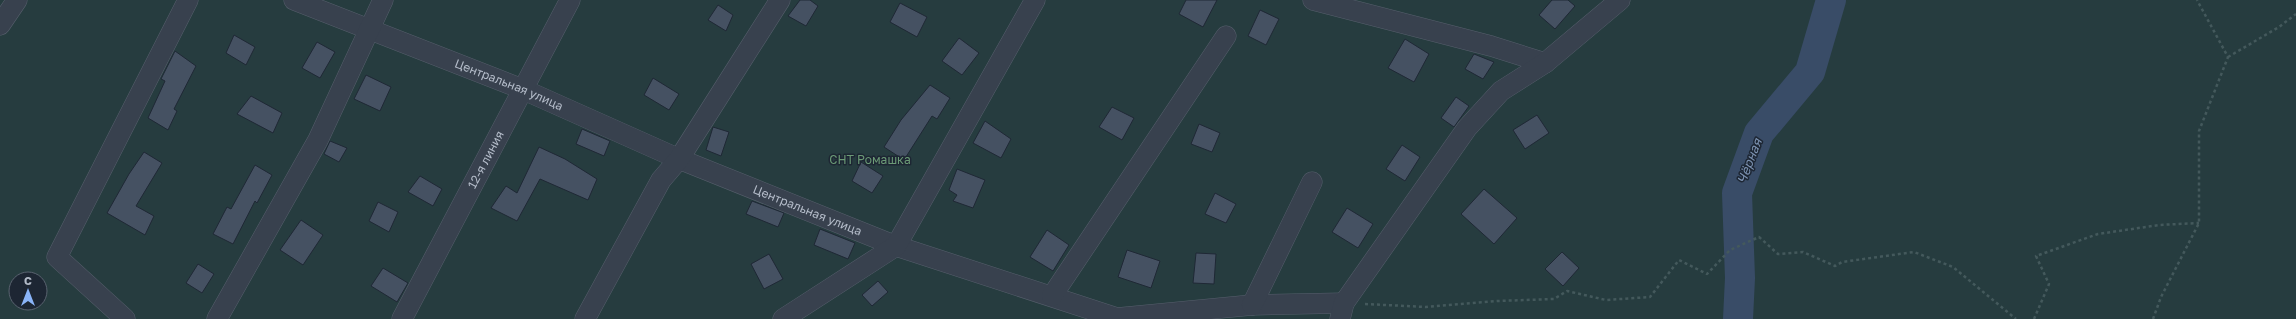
<svg xmlns="http://www.w3.org/2000/svg" width="2296" height="319" viewBox="0 0 2296 319" font-family="'Golos Text',sans-serif">
<style>
.green{fill:#263c3f;fill-rule:evenodd}
.lines{fill:none;stroke-linecap:round;stroke-linejoin:round}
.river{stroke:#394c67;stroke-width:30}
.building{fill:#455162;stroke:#1f2835}
.minor-casing{stroke:#565f6c;stroke-width:21}
.path{stroke:#44595c;stroke-width:2.5;stroke-dasharray:3 3;stroke-linecap:butt}
.minor{stroke:#38414e;stroke-width:20}
.labels{text-anchor:middle;stroke-width:3;stroke-linejoin:round;paint-order:stroke}
.street-label{font-size:12px;fill:#b4bcc9;stroke:#1d2633}
.park-label{font-size:12px;fill:#6b9a76;stroke:#1d2633}
.water-label{font-size:13px;font-style:italic;fill:#7c92b1;stroke:#1d2633}
</style>
<rect width="100%" height="100%" fill="#242f3e"/>
<!-- green -->
<path class="green" d="M0,0H2296V319H0ZM16,279H40V303H16Z"/>
<g class="lines">
<!-- river -->
<path class="river" d="M1738,319L1740,278L1737,193L1759,133L1810,72L1831,0"/>
</g>
<!-- building -->
<path class="building" d="M800,0H810L818,6L806,26L788,16Z
M1186,0H1217L1203,27L1179,14Z
M1552,0H1568L1575,6L1555,29L1539,15Z
M900,3L927,17L917,37L890,22Z
M718,5L733,15L726,31L708,20Z
M1260,10L1279,19L1266,45L1248,36Z
M234,35L255,47L246,65L226,53Z
M959,38L979,53L962,75L942,61Z
M1405,39L1429,54L1414,82L1388,68Z
M317,42L335,52L320,78L302,68Z
M175,51L196,66L174,109L177,111L168,130L148,118L165,81L161,79Z
M1474,54L1494,62L1483,79L1465,69Z
M366,75L391,87L380,111L354,99Z
M653,78L679,94L669,110L644,95Z
M930,85L950,98L937,119L932,116L904,160L884,147L901,120Z
M251,96L282,113L273,133L237,114Z
M1456,97L1469,106L1454,127L1441,118Z
M1112,107L1134,118L1122,140L1099,127Z
M1537,115L1549,133L1525,149L1513,130Z
M985,121L1011,139L1001,158L973,143Z
M1199,124L1220,133L1212,152L1191,144Z
M713,127L729,132L721,156L706,150Z
M582,129L610,141L604,156L576,144Z
M330,141L347,148L339,162L324,154Z
M1402,145L1420,157L1405,181L1386,169Z
M539,147L565,159L597,179L588,200L540,179L517,221L491,208L506,186L517,193Z
M144,152L162,163L136,206L154,216L145,235L107,213L129,174Z
M861,162L883,176L872,193L852,181Z
M255,165L272,175L257,203L255,201L233,244L213,234L227,207L231,209Z
M957,169L985,180L973,208L953,201L957,195L949,190Z
M420,176L442,189L433,206L408,192Z
M1484,189L1517,218L1494,244L1461,214Z
M1215,193L1236,204L1226,223L1205,214Z
M752,201L784,213L778,227L746,214Z
M378,202L398,212L389,232L369,221Z
M1347,208L1373,224L1358,248L1332,232Z
M301,220L323,235L303,265L280,250Z
M820,229L855,243L848,259L814,245Z
M1047,230L1069,245L1053,271L1030,257Z
M1127,250L1160,261L1151,288L1118,277Z
M1562,252L1579,268L1563,286L1545,269Z
M1196,253L1216,254L1214,284L1193,283Z
M769,254L783,279L764,289L751,264Z
M198,264L214,274L202,293L186,283Z
M383,268L408,283L397,302L371,286Z
M878,281L888,292L872,306L862,295Z"/>
<g class="lines">
<!-- minor casing -->
<g class="minor-casing">
<g id="minor">
<path id="s1" d="M294,0L522,89L679,159L896,246L1117,318L1252,305L1344,303"/>
<path d="M1313,0L1491,46L1545,63"/>
<path d="M0,25L17,0"/>
<path d="M1052,296L1226,36"/>
<path d="M1252,305L1312,182"/>
<path d="M125,319L57,257L188,0"/>
<path d="M217,319L318,140L383,0"/>
<path id="s2" d="M402,319L570,0"/>
<path d="M585,319L661,180L679,159L780,0"/>
<path d="M783,319L896,246L1035,0"/>
<path d="M1340,319L1344,303L1467,128L1501,91L1545,63L1620,0"/>
</g>
</g>
<!-- path -->
<path class="path" d="M2228,57L2279,27L2296,14
M1365,304L1426,307L1498,301L1554,299L1567,291L1606,300L1650,297L1679,260L1707,274L1730,250L1759,237L1778,254L1803,252L1835,266L1842,262L1914,252L1953,267L2016,319
M2034,319L2049,284L2036,256L2098,234L2159,225L2199,223
M2153,319L2161,297L2199,223V131L2228,57L2197,0"/>
<!-- minor -->
<use href="#minor" class="minor"/>
</g>
<g class="labels">
<!-- street labels -->
<g class="street-label">
<text dy="4" stroke="none"><textPath href="#s1" startOffset="231">Центральная улица</textPath></text>
<text dy="4" stroke="none"><textPath href="#s2" startOffset="180">12-я линия</textPath></text>
<text dy="4" stroke="none"><textPath href="#s1" startOffset="555">Центральная улица</textPath></text>
</g>
<!-- park labels -->
<g class="park-label">
<text x="870" y="164">СНТ Ромашка</text>
</g>
<!-- water labels -->
<g class="water-label">
<text transform="translate(1749 161) rotate(-69)" y="5">Чёрная</text>
</g>
</g>
<!-- north arrow -->
<g transform="translate(28 291)"><circle r="19" fill="#1d2633" stroke="#59626f"/>
<path d="M0-3L7 15L0 10L-7 15Z" fill="#8ab4f8"/>
<text y="-6" font-size="11" font-weight="bold" text-anchor="middle" fill="#b4bcc9">С</text>
</g>
</svg>
